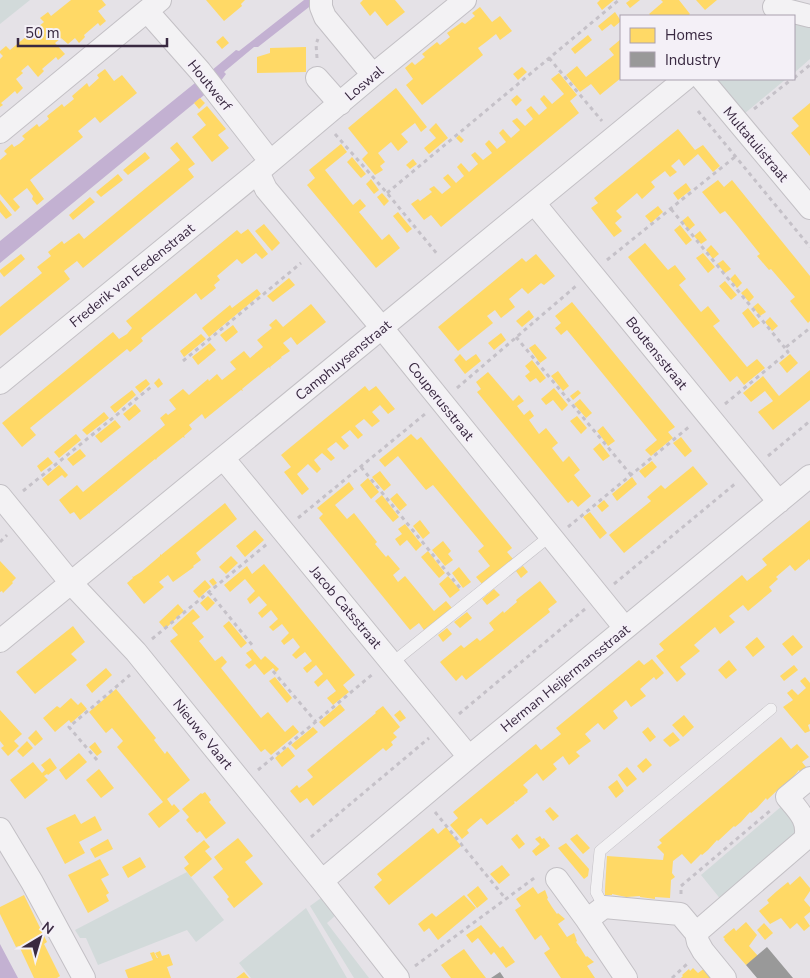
<svg xmlns="http://www.w3.org/2000/svg" width="810" height="978" viewBox="0 0 810 978" font-family="'Nunito Sans',sans-serif">
<style>
.green{fill:#d2dada}
.water{fill:#c3b1d2}
.homes{fill:#ffd966}
.industry{fill:#999}
.lines{fill:none;stroke-linecap:round;stroke-linejoin:round}
.lane-casing{stroke:#c3c0c5;stroke-width:12}
.street-casing{stroke:#c3c0c5;stroke-width:24}
.path{stroke:#c5c1c8;stroke-width:3;stroke-dasharray:4 4;stroke-linecap:butt}
.lane{stroke:#f3f2f4;stroke-width:11}
.street{stroke:#f3f2f4;stroke-width:22}
.labels{text-anchor:middle;stroke-width:5;stroke-linejoin:round;paint-order:stroke}
.street-label{font-size:14px;fill:#392941;stroke:#f4f0f7}
</style>
<rect width="100%" height="100%" fill="#e5e2e7"/>
<!-- green -->
<path class="green" d="M0,0H30L0,24Z
M794,19L810,24V59L794,73Z
M717,79H786L744,114L718,83Z
M783,805L796,819V834L722,901L701,875Z
M187,872L224,920L196,942L187,930L98,965L86,938H80L75,930Z
M321,898L336,915L327,923L369,978H354L310,906Z
M306,908L347,978H251L239,963Z"/>
<!-- water -->
<path class="water" d="M304,0H318L258,47H254L224,72L226,74L220,82L0,263V241L195,83L211,71L236,50L239,51Z
M0,944L18,978H0Z"/>
<!-- homes -->
<path class="homes" d="M71,0H102L106,5L98,11L106,21L100,26L98,23L84,35L85,37L79,43L75,38L68,44L61,38L55,43L65,54L58,60L56,57L42,69L44,71L38,77L28,65L21,71L23,73L16,79L23,88L17,94L15,91L7,98L1,103L3,105L0,107V59L3,56L0,53V51L6,46L10,50L44,22L40,18L48,12L51,16Z
M206,0H245L241,4L242,6L224,21Z
M363,0H395L405,12L387,26L375,11L370,16L360,3Z
M600,0H614L602,10L597,3Z
M630,0H640L630,8L626,3Z
M661,0H679L690,14L688,16H651L649,14L663,2Z
M696,0H717L705,10Z
M480,7L492,22L500,16L512,31L500,40L496,34L486,42L478,48L483,55L422,105L406,85L413,79L405,68L412,62L415,65L425,57L422,54L437,42L440,45L450,37L447,33L462,22L465,24L475,16L472,13Z
M615,12L621,21L614,27L611,24L602,31L598,26Z
M588,35L592,40L575,54L571,49Z
M223,36L229,43L222,49L216,42Z
M621,39V78L600,95L591,84L580,92L566,75L577,66L586,77L614,55L609,49Z
M306,47V72L257,73V57L270,53V48Z
M522,67L527,72L518,80L513,74Z
M105,69L114,81L122,75L137,93L100,123L95,117L78,131L83,137L30,180L44,199L37,205L32,199L33,196L27,188L13,199L20,207L15,212L0,194V160L7,154L4,151L12,144L14,147L19,144L25,139L22,136L37,124L39,127L49,119L47,116L62,104L64,107L74,99L72,96L87,83L89,87L99,78L97,75Z
M559,73L577,95L570,101L579,113L441,227L431,215L424,220L411,204L418,199L420,201L432,192L429,189L434,186L442,194L451,187L443,178L448,174L456,183L464,176L457,167L461,163L469,172L478,164L471,155L475,152L483,160L492,153L485,144L489,140L497,149L506,142L499,133L503,129L511,138L520,130L512,121L517,118L525,126L533,119L526,110L531,106L539,115L547,108L540,99L544,95L552,104L564,94L551,79Z
M396,88L427,127L421,132L415,123L401,134L408,142L398,151L391,142L378,153L385,162L380,166L383,170L375,175L362,159L368,153L348,128Z
M517,95L522,100L516,106L511,100Z
M200,98L205,103L199,109L194,103Z
M810,103V156L791,133L799,126L792,118Z
M207,106L226,129L218,135L229,148L212,162L192,137L206,125L197,114Z
M436,123L448,138L429,154L424,148L436,138L429,130Z
M678,129L695,150L703,145L720,166L713,172L698,154L684,166L679,159L671,166L677,172L670,177L665,171L651,182L655,187L642,199L637,193L616,211L622,217L615,223L622,231L614,237L591,208L598,203L594,198Z
M459,135L464,140L461,143L456,138Z
M177,142L195,164L188,169L194,177L83,268L77,261L64,271L70,279L0,336V307L42,273L37,267L51,256L48,252L62,241L64,244L79,233L84,239L180,160L170,148Z
M341,144L347,152L325,170L353,205L360,199L366,206L359,212L382,240L389,234L400,248L376,268L307,185L315,178L309,170Z
M145,152L150,158L128,175L123,170Z
M352,157L366,174L361,178L347,162Z
M413,159L417,164L410,169L406,165Z
M118,174L123,180L101,197L96,192Z
M371,179L379,190L374,194L366,184Z
M718,180L724,187L732,180L810,276V321L808,323L790,301L795,297L771,269L769,270L757,256L760,254L736,224L725,211L720,214L702,192Z
M686,183L691,190L678,200L673,193Z
M382,193L389,201L384,206L377,197Z
M90,197L95,202L73,220L69,215Z
M0,200L12,215L6,219L0,212Z
M658,206L663,212L651,223L645,216Z
M398,212L412,229L407,233L393,216Z
M688,216L695,225L689,230L682,221Z
M264,224L280,243L272,251L255,231Z
M680,225L692,240L686,245L674,230Z
M248,229L268,254L262,259L256,253L242,264L237,259L217,276L220,280L214,285L216,288L201,300L196,293L141,338L143,341L136,347L130,352L127,349L30,428L36,435L22,447L2,423L113,332L119,339L127,334L132,328L126,321L237,230L241,234Z
M700,231L707,240L701,244L694,236Z
M645,243L668,270L675,265L686,279L679,285L701,312L708,306L720,321L713,326L747,367L757,359L765,368L744,385L737,376L730,382L628,257Z
M711,245L719,254L713,259L706,250Z
M703,253L715,267L708,273L696,258Z
M21,254L25,259L4,277L0,272V270Z
M536,254L555,276L544,285L541,283L528,294L522,288L509,299L515,307L501,318L495,310L487,316L493,323L458,351L438,327L522,258L526,262Z
M723,260L731,269L725,273L717,264Z
M735,274L742,283L737,288L730,279Z
M289,278L295,285L273,302L267,296Z
M725,281L737,295L731,300L719,286Z
M747,288L754,297L749,302L741,293Z
M257,289L261,294L209,337L202,328L230,305L232,308Z
M572,302L675,427L668,432L673,438L651,456L645,450L657,440L567,330L561,335L555,328L561,323L555,316Z
M758,303L766,312L760,316L753,307Z
M311,304L326,322L297,345L291,337L283,343L290,351L281,357L282,359L281,358L270,367L271,369L269,367L242,389L243,391L241,390L205,419L202,414L189,425L192,429L184,436L185,438L183,437L178,441L157,458L156,460L155,459L117,490V491H116L90,512L89,514V513L80,520L74,512L70,514L59,500L77,485L83,492L165,425L160,418L166,413L168,415L176,409L169,400L183,389L189,395L208,379L209,381L217,374L222,380L236,369L230,362L244,351L250,358L263,347L257,340L272,328L269,325L276,319L283,327Z
M748,308L760,323L753,328L742,313Z
M529,310L534,317L522,327L516,321Z
M770,317L778,326L772,331L765,322Z
M233,325L238,332L226,342L220,335Z
M501,333L506,340L494,350L488,343Z
M201,334L206,339L184,357L180,351Z
M210,343L216,350L198,365L192,357Z
M535,344L547,358L540,363L529,348Z
M460,354L466,361L476,354L481,361L465,374L454,360Z
M790,354L798,363L787,373L779,363Z
M532,360L546,378L540,383L536,378L530,382L525,376L530,372L525,366Z
M810,370V400L773,430L758,412L773,401L765,391L751,402L743,393L763,376L779,396Z
M558,371L569,386L563,391L551,376Z
M488,372L513,401L519,395L524,401L517,406L524,415L530,410L534,416L529,420L539,434L546,428L558,443L552,448L563,462L569,456L580,470L574,475L591,496L578,507L572,500L568,503L477,392L481,389L476,382Z
M159,378L163,384L158,388L154,383Z
M146,379L150,384L140,393L135,387Z
M365,386L369,391L376,386L395,409L388,414L380,405L372,412L380,421L372,427L364,419L355,426L363,435L358,439L350,430L341,437L349,446L344,450L336,442L327,449L335,458L331,461L322,453L314,460L321,469L317,473L308,464L297,474L309,489L302,495L284,472L291,467L281,455Z
M554,388L568,405L562,411L553,400L546,405L541,399Z
M132,390L136,395L115,413L110,407Z
M578,390L581,393L573,400L570,396Z
M580,399L592,413L586,418L574,404Z
M135,404L141,411L129,421L123,414Z
M104,412L109,418L87,435L82,430Z
M577,416L587,428L581,434L570,421Z
M115,420L121,427L101,443L95,436Z
M603,426L615,441L608,446L597,431Z
M76,434L81,440L59,458L54,452Z
M411,434L417,440L421,437L512,548L507,552L513,559L482,584L476,577L490,566L478,551L484,546L433,485L426,490L398,456L385,467L379,460Z
M681,437L692,451L685,457L673,443Z
M600,443L610,456L603,461L593,449Z
M80,449L86,456L73,466L67,459Z
M48,457L53,463L41,472L37,466Z
M652,461L657,467L645,478L639,471Z
M59,465L68,475L65,478L62,475L48,486L42,479Z
M693,466L708,484L624,553L609,535L651,501L647,497L661,485L665,489Z
M380,471L391,485L384,491L372,477Z
M632,477L637,484L617,501L612,494Z
M368,478L379,492L371,499L360,485Z
M349,482L354,489L335,505L347,519L354,513L377,542L375,544L386,557L388,555L400,569L393,575L398,582L405,576L434,611L446,601L452,608L424,630L419,623L410,630L319,518L323,514L317,508Z
M397,493L407,505L400,511L390,499Z
M382,495L399,517L393,522L375,501Z
M604,500L609,506L602,512L597,506Z
M225,503L237,519L196,553L201,560L193,566L194,567L173,582L168,575L159,582L164,587L144,604L127,583L133,578L132,576L133,577L141,572L160,556V554L161,555Z
M590,512L607,533L600,539L583,517Z
M420,520L430,533L423,539L413,526Z
M810,520V561L809,559L795,571L790,565L776,577L778,579L769,587L772,591L748,611L743,605L729,616L735,622L720,634L715,627L694,645L700,651L680,667L686,674L677,682L656,656L664,650L659,644L742,575L747,581L767,565L762,559Z
M405,524L422,545L416,551L407,540L400,546L395,539L402,534L398,529Z
M255,530L264,540L245,557L236,546Z
M443,541L451,551L448,554L453,560L445,566L432,550Z
M428,551L445,573L439,578L421,557Z
M231,556L238,563L226,574L219,567Z
M0,561L16,578L12,582L13,583L3,593L2,591L0,592Z
M264,564L355,675L343,685L349,692L333,705L327,698L336,691L327,679L318,687L314,682L323,674L316,665L307,673L303,668L312,661L305,652L296,659L292,655L300,647L293,638L284,645L281,641L289,633L282,624L273,631L269,627L278,619L271,610L262,618L258,613L267,605L259,596L250,604L247,599L255,591L245,579L230,592L224,585L247,566L252,574Z
M523,566L528,572L521,578L516,571Z
M459,567L471,582L463,588L452,573Z
M448,576L460,590L450,598L439,584Z
M213,578L217,583L213,586L209,581Z
M205,580L211,587L199,598L193,591Z
M540,581L557,602L548,609L550,612L466,680L462,675L456,681L440,662L461,645L464,648L477,638L480,641L494,630L489,623L503,611L504,613L517,602L516,600Z
M494,589L500,595L487,605L482,599Z
M208,596L215,603L207,611L200,603Z
M178,604L184,611L165,629L159,622Z
M193,609L200,617L192,623L204,637L199,641L215,661L222,656L227,662L221,668L261,718L268,712L285,732L293,725L299,732L271,755L265,749L261,752L170,641L178,635L172,628Z
M467,612L472,618L460,628L454,622Z
M229,621L247,643L241,648L223,626Z
M73,626L85,642L71,654L77,660L35,694L16,672Z
M447,628L452,634L443,642L438,635Z
M793,635L803,647L792,656L782,644Z
M757,637L765,647L753,657L745,647Z
M252,649L261,660L265,656L279,669L276,672L273,668L264,675L255,664L249,669L245,665L252,660L246,653Z
M652,659L664,673L656,680L654,677L640,689L646,696L631,707L626,700L613,711L618,718L604,730L598,723L585,734L591,741L576,752L580,756L569,765L563,756L553,764L557,769L543,781L537,773L523,785L528,790L527,791L528,792L516,802L515,801L514,802L515,803L487,825L481,818L467,830L469,833L462,839L450,825L458,818L453,812L536,744L541,750L561,734L556,728L639,660L644,665Z
M729,660L737,670L726,679L718,670Z
M794,665L798,670L784,681L780,676Z
M106,668L112,675L92,693L86,685Z
M275,677L292,698L287,703L269,681Z
M805,677L810,683V724L808,725L810,731L805,733L783,707L793,700L787,693L792,689L798,695L806,688L800,681Z
M116,689L156,738L154,740L165,754L167,751L190,780L167,799L172,806L174,804L180,811L159,828L148,814L163,802L117,747L123,741L112,728L106,733L105,732L89,712Z
M71,698L78,705L81,702L87,709L71,723L69,720L55,732L43,718L57,706L60,708Z
M340,704L345,710L324,727L319,722Z
M383,706L400,727L393,733L397,737L391,742L393,745L386,751L383,748L382,749L313,806L307,798L300,803L290,791L297,785L299,788L313,777L307,770L376,713L375,712Z
M0,710L22,734L14,741L19,746L8,756L1,748L4,746L0,741Z
M400,710L406,718L400,722L394,715Z
M684,715L694,727L683,737L672,725Z
M313,727L318,732L296,750L291,745Z
M648,727L656,737L650,742L642,732Z
M36,730L43,739L35,746L28,738Z
M673,732L680,740L670,747L663,740Z
M781,737L791,749L797,744L809,757L802,762L806,767L800,772L799,770L790,781L784,786L783,785L767,800L766,798L757,808L751,813L750,812L741,822L735,827L734,826L718,841L717,840L708,850L702,855L701,854L691,864L682,854L673,861L672,873L675,877L671,880L670,898L655,897V899L640,897V896L626,897L612,894V895H605V889L607,856L663,860L664,854L657,847L662,843L659,840Z
M27,741L33,748L23,757L17,751Z
M95,742L102,752L97,756L89,747Z
M288,747L295,756L282,767L275,758Z
M79,753L87,762L66,780L59,770Z
M50,758L57,768L48,775L47,774L44,776L48,780L25,799L10,780L33,762L42,773L45,770L41,765Z
M646,758L652,765L643,773L637,766Z
M627,767L637,779L627,787L618,775Z
M99,769L114,788L101,798L86,780Z
M617,780L624,791L616,798L608,787Z
M205,792L211,800L209,802L226,823L206,839L200,831L197,833L186,820L189,817L182,809L201,793L202,794Z
M550,807L559,816L553,821L545,811Z
M75,814L81,824L95,816L102,830L79,842L85,853L65,864L46,828Z
M446,827L461,846L389,905L374,887L382,880L377,874L433,828L438,834Z
M517,834L525,844L519,849L511,839Z
M577,834L590,848L583,854L570,839Z
M540,836L542,839L544,838L550,846L536,856L532,851L540,844L535,839Z
M238,838L253,856L245,862L263,884L234,908L227,899L229,897L213,877L223,869L214,857Z
M108,839L113,849L95,858L90,849Z
M204,840L210,847L205,851L212,859L191,877L184,868L189,864L184,857Z
M566,843L589,869L588,876L584,879L558,848Z
M140,857L146,867L128,878L122,867Z
M100,859L109,875L101,879L109,893L106,895L109,901L88,913L68,875Z
M502,865L510,875L499,884L490,874Z
M800,876L810,888V891L804,900L810,907V912L804,917L810,926L804,931L797,923L790,929L781,918L770,924L759,911L769,903L767,900L777,891L788,882L790,885Z
M478,886L488,899L477,908L467,895Z
M533,887L538,894L545,890L548,898L547,899L552,907L557,914L558,913L565,919L558,924L567,937L574,933L577,941L576,942L581,949L586,957L587,956L594,962L587,966L595,978H561L544,953L550,949L541,935L535,940L515,910L521,906L516,899Z
M24,895L47,942L44,944L60,976L57,978H34L19,946L16,947L0,914V907Z
M464,895L476,908L438,940L429,928L424,932L418,924L432,913L436,917Z
M746,922L757,935L749,946L758,956L746,965L724,940L725,939L723,937L734,928L736,931Z
M764,923L773,933L765,940L757,930Z
M481,925L500,948L503,946L515,962L506,968L494,952L491,955L478,938L472,943L466,935Z
M464,949L475,964L486,978H451L441,965Z
M160,951L162,956L169,954L173,965L167,967L171,978H128L125,970L153,960L150,953L154,952L157,958H158L155,953Z
M693,968L698,973L705,968L713,978H681L683,976L682,975L689,969L690,971Z
M244,972L249,978H236Z"/>
<!-- industry -->
<path class="industry" d="M767,947L793,978H757L746,965Z
M500,972L504,978H491Z"/>
<g class="lines">
<!-- lane casing -->
<g class="lane-casing">
<path id="lane" d="M392,663L550,536
M604,907L596,892L600,851L771,709"/>
</g>
<!-- street casing -->
<g class="street-casing">
<path id="street" d="M321,0V7L325,17L373,75
M774,7L810,16
M147,11L200,71L270,161
M317,78L340,104
M702,79L810,208
M0,132L160,0
M258,172L266,189L382,328L625,628
M534,203L779,502
M0,383L258,172L373,75L465,0
M223,458L469,757
M0,496L71,583L136,652L322,881L398,978
M0,641L685,79
M0,829L32,882L84,978
M557,879L587,920
M322,881L469,757L810,476
M696,933L805,839C810,821 798,810 787,797L810,778
M626,978L587,920L604,907L680,914L696,933L698,942L703,951L725,978"/>
</g>
<!-- path -->
<path class="path" d="M317,58L316,44L318,39
M549,58L602,121
M794,78L810,65
M754,109L792,79
M698,111L810,247
M335,134L387,193L438,255
M387,193L619,0
M671,209L785,348
M607,260L736,156
M516,337L631,475
M183,361L301,263
M457,388L576,286
M725,404L788,352L785,348L810,328
M768,456L810,421
M361,467L460,588
M23,491L151,387
M298,518L425,414
M568,527L690,426
M0,542L7,535
M614,584L736,483
M209,592L253,646
M152,639L267,544
M273,671L316,722
M459,714L585,609
M97,760L69,727L130,675
M258,770L374,673
M435,812L505,898
M311,837L429,738
M681,894V886L771,810
M415,966L537,876
M672,978L687,964"/>
<!-- lane -->
<use href="#lane" class="lane"/>
<!-- street -->
<use href="#street" class="street"/>
</g>
<g class="labels">
<!-- street labels -->
<g class="street-label">
<text transform="translate(364 83) rotate(-40)" y="5">Loswal</text>
<text transform="translate(210 85) rotate(51)" y="5">Houtwerf</text>
<text transform="translate(756 144) rotate(50)" y="5">Multatulistraat</text>
<text transform="translate(132 275) rotate(-39)" y="5">Frederik van Eedenstraat</text>
<text transform="translate(657 353) rotate(51)" y="5">Boutensstraat</text>
<text transform="translate(343 360) rotate(-39)" y="5">Camphuysenstraat</text>
<text transform="translate(441 401) rotate(51)" y="5">Couperusstraat</text>
<text transform="translate(346 607) rotate(50)" y="5">Jacob Catsstraat</text>
<text transform="translate(565 678) rotate(-39)" y="5">Herman Heijermansstraat</text>
<text transform="translate(203 734) rotate(51)" y="5">Nieuwe Vaart</text>
</g>
</g>
<!-- legend -->
<rect x="620" y="15" width="175" height="65" fill="#f4f0f7" stroke="#a9a0ae"/>
<rect x="630" y="28" width="25" height="15" fill="#ffd966" stroke="#a9a0ae"/>
<text x="665" y="40" font-size="15" fill="#392941">Homes</text>
<rect x="630" y="52" width="25" height="15" fill="#999999" stroke="#a9a0ae"/>
<text x="665" y="65" font-size="15" fill="#392941">Industry</text>
<!-- north arrow -->
<g transform="translate(40 938) rotate(38)" stroke="#f4f0f7" stroke-width="4" paint-order="stroke">
<path d="M0-4L9 19L0 12L-9 19Z" fill="#392941"/>
<text y="-8" font-size="14" font-weight="bold" text-anchor="middle" fill="#392941">N</text>
</g>
<!-- scale -->
<path d="M18 38v8h149v-8" fill="none" stroke="#392941" stroke-width="2.5"/>
<text x="25" y="38" font-size="15" fill="#392941" stroke="#f4f0f7" stroke-width="4" paint-order="stroke">50 m</text>
</svg>
